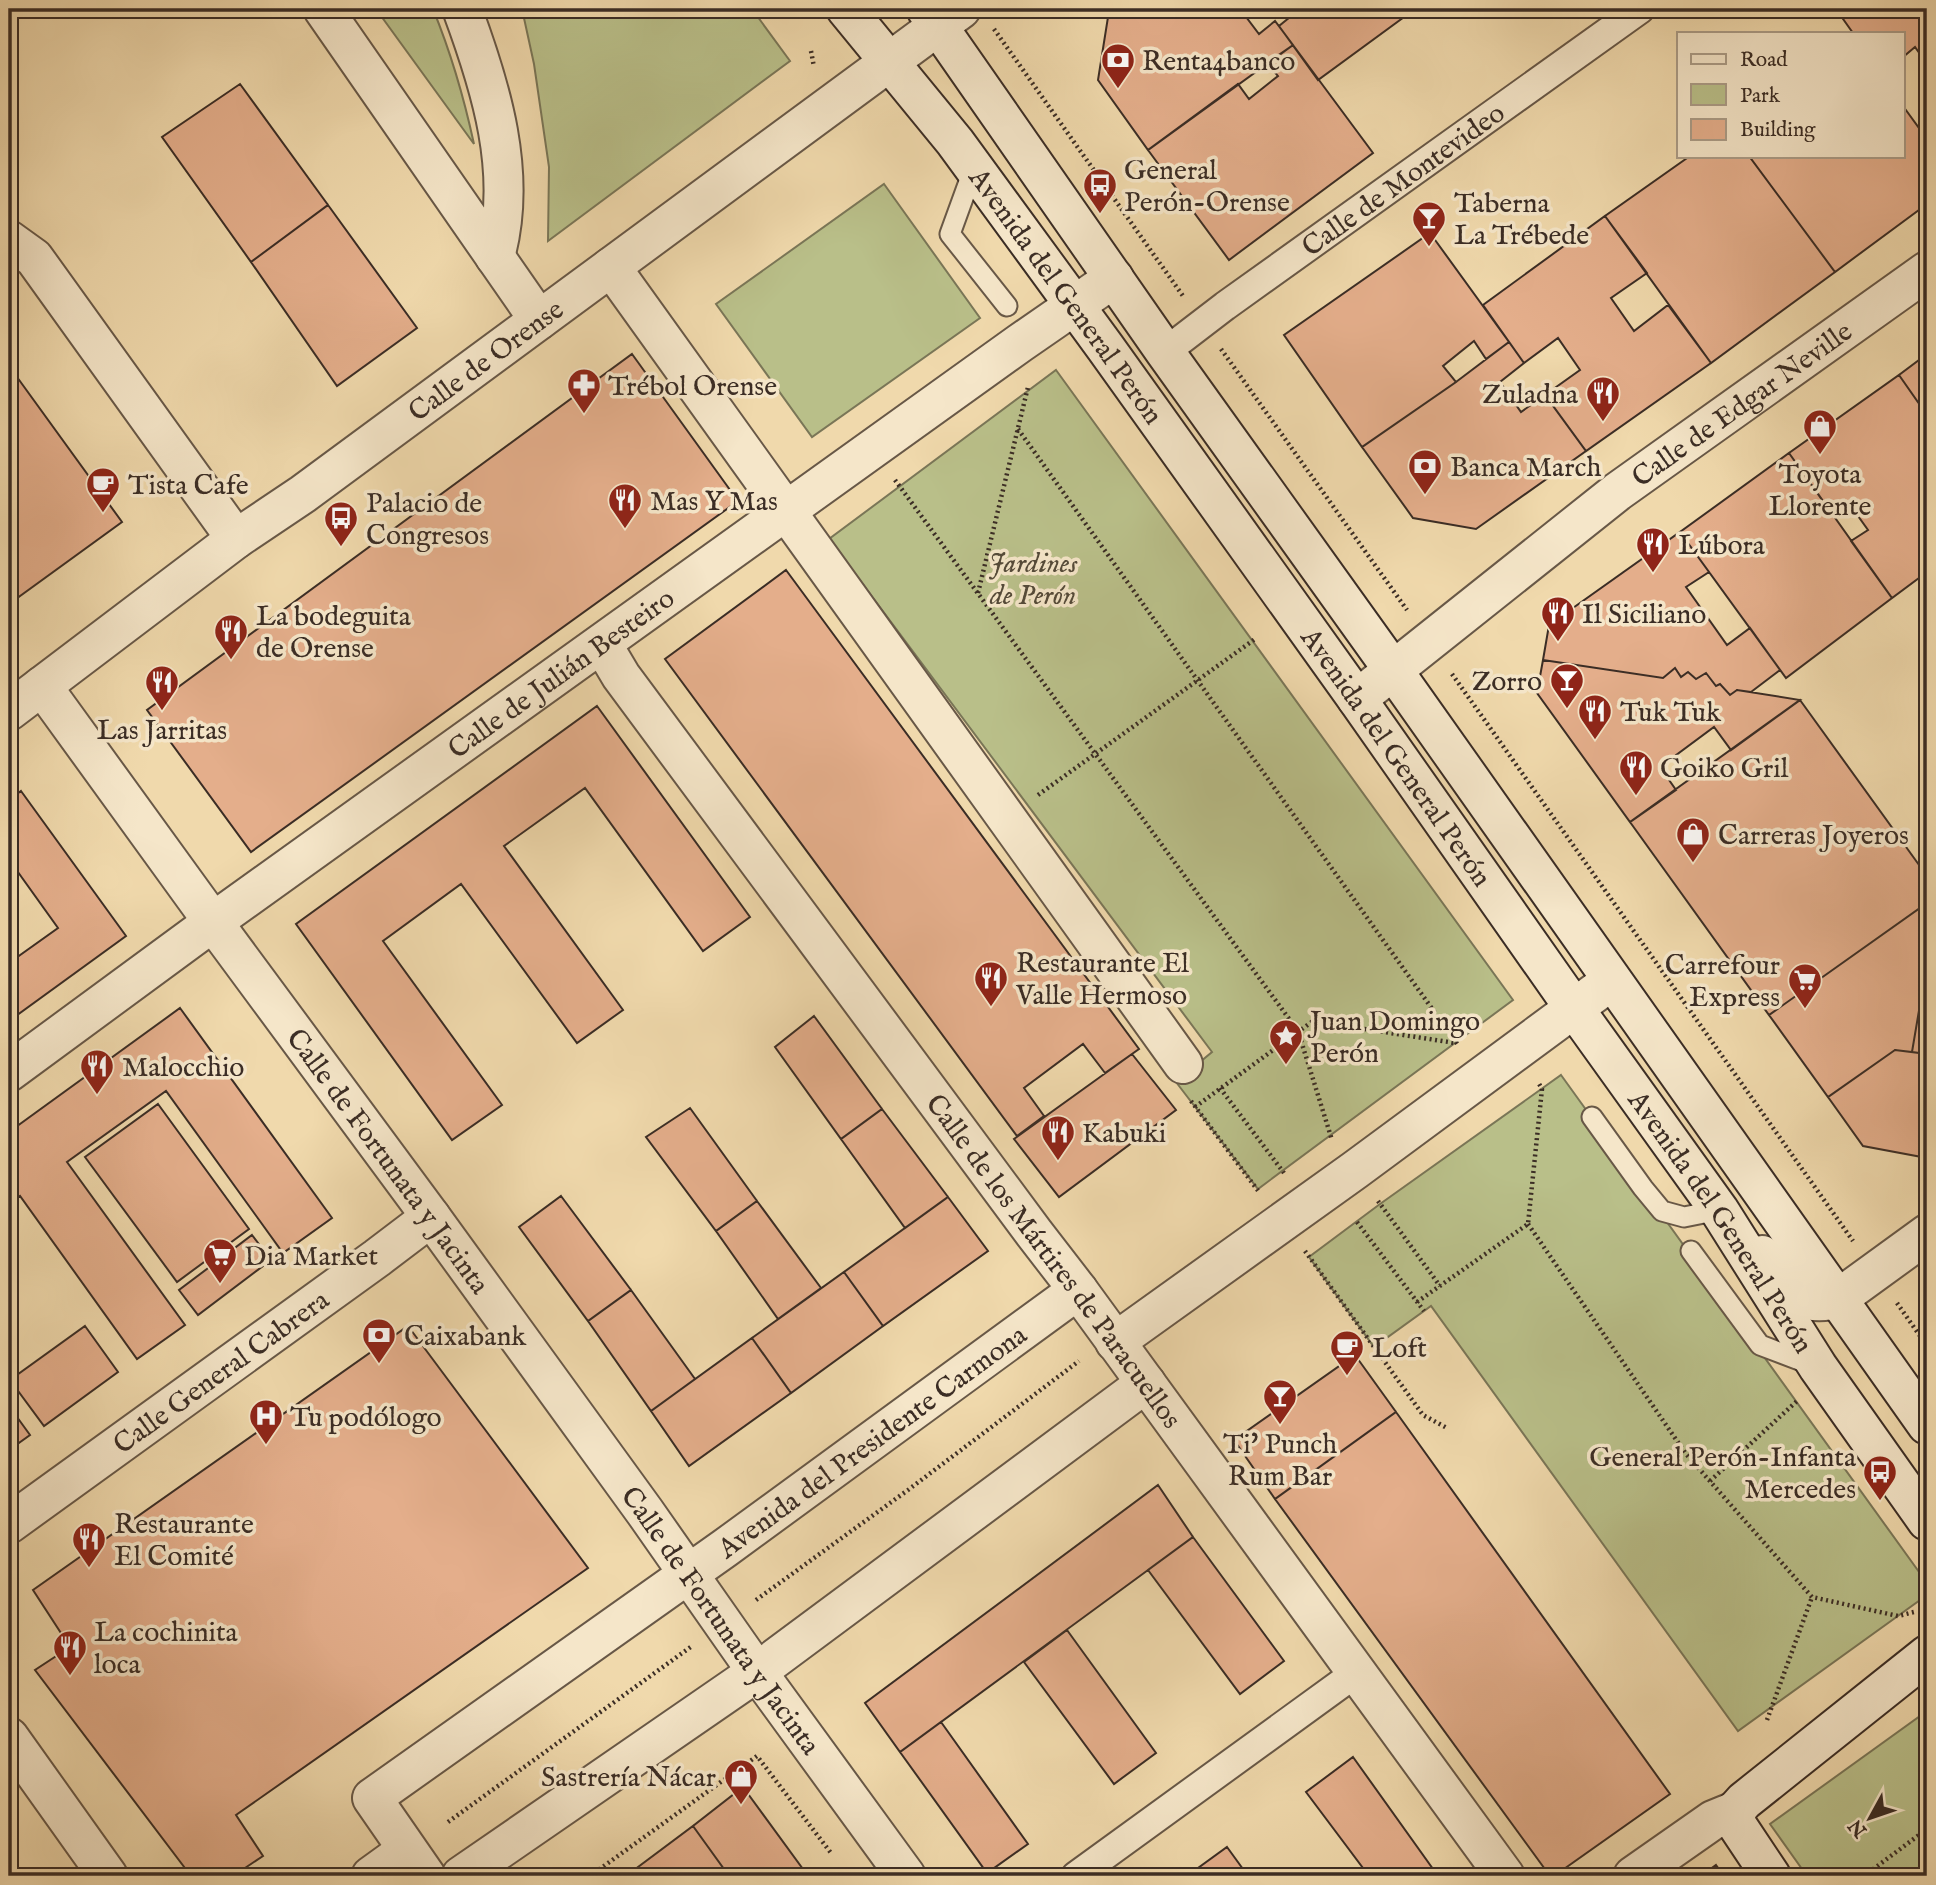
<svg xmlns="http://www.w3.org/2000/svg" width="1936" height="1885" viewBox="0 0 1936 1885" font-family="'IM FELL English',serif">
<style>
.green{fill:#b9bf89;stroke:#7a7657;stroke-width:2}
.building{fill:#e4ae8b;stroke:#3b2d25;stroke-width:2}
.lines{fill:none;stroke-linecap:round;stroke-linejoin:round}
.service-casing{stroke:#685847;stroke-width:23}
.pedestrian-casing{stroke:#685847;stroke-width:32}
.minor-casing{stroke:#685847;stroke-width:42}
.tertiary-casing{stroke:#685847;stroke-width:42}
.secondary-casing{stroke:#3b2d25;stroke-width:42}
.path{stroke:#3b2d25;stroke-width:4.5;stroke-dasharray:2 3.5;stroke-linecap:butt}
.service{stroke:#f5e6c9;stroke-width:19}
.pedestrian{stroke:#f5e6c9;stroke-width:28}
.minor{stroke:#f5e6c9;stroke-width:38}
.tertiary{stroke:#f5e6c9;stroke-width:38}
.secondary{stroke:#f5e6c9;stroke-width:38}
.labels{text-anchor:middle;stroke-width:7;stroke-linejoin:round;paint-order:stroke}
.poi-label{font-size:28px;fill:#3b2d25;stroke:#f5e6c9;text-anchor:start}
.street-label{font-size:28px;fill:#3b2d25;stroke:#f5e6c9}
.park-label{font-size:28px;font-style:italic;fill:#544a39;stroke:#f5e6c9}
</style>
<rect width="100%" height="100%" fill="#f0d9ac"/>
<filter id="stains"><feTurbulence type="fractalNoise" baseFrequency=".00286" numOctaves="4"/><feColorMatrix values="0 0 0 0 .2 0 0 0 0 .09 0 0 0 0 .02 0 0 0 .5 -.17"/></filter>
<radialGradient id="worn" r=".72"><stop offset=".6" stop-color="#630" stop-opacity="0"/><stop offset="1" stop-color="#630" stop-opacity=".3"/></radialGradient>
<!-- green -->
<path class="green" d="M376,9H433C451,53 464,98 474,144Z
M522,9H752L790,61L548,241L549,167L534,64Z
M884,184L980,318L812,437L716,304Z
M1056,370L1513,1000L1258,1189L1176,1082L1212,1052L829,539Z
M1561,1075L1927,1583V1595L1738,1731L1431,1306L1374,1347L1309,1257L1380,1204Z
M1927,1711V1876H1807L1770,1824Z"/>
<!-- building -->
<path class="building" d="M1118,9H1240L1259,34L1275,21L1293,45L1148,150L1098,80L1108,17Z
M1300,9H1415L1318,80L1279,26Z
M1836,9H1927V64L1915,47L1903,57V33H1853Z
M1293,45L1373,153L1229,260L1148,150L1238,84L1249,99L1278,76L1267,63Z
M240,84L328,205L251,262L162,137Z
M1903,106L1919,128L1927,122V204L1835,272L1749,156H1903Z
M1690,156H1749L1835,272L1711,363L1605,216Z
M328,205L417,328L337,386L251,262Z
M1605,216L1647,273L1611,298L1634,331L1668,305L1711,363L1586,451L1545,395L1580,370L1558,338L1524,363L1483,305Z
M1430,233L1509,342L1486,359L1474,341L1443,366L1456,382L1362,447L1284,335Z
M1509,342L1524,363L1500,382L1521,412L1545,395L1586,451L1476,529L1413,518L1362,447L1456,382Z
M632,354L738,501L251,852L147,710Z
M1927,354V415L1899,375Z
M9,366L122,522L9,604V497L11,496L9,493V483L11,481L9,478Z
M1899,375L1927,415V572L1892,598L1851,541L1868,530L1848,502L1832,514L1789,453Z
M1789,453L1892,598L1786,678L1680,532Z
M1680,532L1709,572L1686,587L1727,645L1750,628L1780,670L1751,692L1737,690L1730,695L1720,684L1716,686L1706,673L1696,679L1688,672L1681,677L1675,668L1663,678L1543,660L1549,625Z
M786,570L1139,1049L1105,1073L1083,1044L1024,1088L1044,1116L1017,1136L665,659Z
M1543,660L1663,678L1675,668L1681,677L1688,672L1696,679L1706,673L1716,686L1720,684L1730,695L1737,690L1800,700L1731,750L1714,727L1660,767L1676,790L1630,822L1537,693Z
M1800,700L1927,876V903L1769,1015L1630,822Z
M597,706L750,917L703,951L585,788L504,846L623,1010L577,1043L461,884L383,941L502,1105L452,1140L296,924Z
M21,791L126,936L9,1021V963L58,928L10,861H9V800Z
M1927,903V963L1912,1052L1895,1050L1828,1097L1769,1015Z
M1927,963V1054L1912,1052Z
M180,1008L332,1218L283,1253L166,1091L67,1162L185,1325L137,1359L20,1196L9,1204V1132Z
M814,1016L882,1109L841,1139L775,1047Z
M1895,1050L1927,1054V1158L1863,1146L1828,1097Z
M1132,1054L1176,1110L1059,1197L1014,1139Z
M158,1104L249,1229L177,1282L85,1157Z
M690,1108L757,1201L716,1231L646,1137Z
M882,1109L948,1197L905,1228L841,1139Z
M561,1196L631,1290L588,1321L519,1227Z
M948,1197L988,1251L883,1326L844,1272Z
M757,1201L821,1288L778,1319L716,1231Z
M252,1235L271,1260L198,1315L179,1290Z
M844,1272L883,1326L791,1393L752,1338Z
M631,1290L695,1379L651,1411L588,1321Z
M85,1326L118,1372L44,1426L10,1380Z
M408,1326L588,1568L236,1815L263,1856L233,1876H191L35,1670L70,1647L33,1590Z
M752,1338L791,1393L689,1466L651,1411Z
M1355,1355L1396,1412L1275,1499L1234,1440Z
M9,1406L30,1435L9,1450Z
M1396,1412L1670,1794L1554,1876H1550L1275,1499Z
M1158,1485L1193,1537L900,1752L865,1703Z
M1193,1537L1284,1661L1240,1694L1148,1570Z
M1067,1630L1156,1753L1114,1784L1024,1662Z
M941,1722L1028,1844L987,1873L900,1752Z
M1353,1757L1438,1876H1369L1306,1792Z
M743,1787L808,1876H729L693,1826Z
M693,1826L729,1876H626Z
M1227,1847L1248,1876H1187Z
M1716,1865L1724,1876H1701Z"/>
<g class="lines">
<!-- service casing -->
<g class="service-casing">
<path id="service" d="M974,168L950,234L1007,306
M1592,1117L1643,1188L1662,1211L1684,1217L1719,1210
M1691,1251L1760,1345L1810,1364"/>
</g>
<!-- pedestrian casing -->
<g class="pedestrian-casing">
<g id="pedestrian">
<path id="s1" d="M1165,352L1225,306L1640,9"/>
<path d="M1076,1876L1357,1672"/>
</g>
</g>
<!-- minor casing -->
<g class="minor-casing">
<g id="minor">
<path d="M323,9L539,320"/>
<path d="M462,9C491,87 518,174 495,257"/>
<path d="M9,240L34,258L236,539"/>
<path d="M611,267L1183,1064"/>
<path id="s2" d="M602,644L621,676L1034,1233L1078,1290L1505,1876"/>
<path id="s3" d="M42,686L213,922L431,1217L645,1512L750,1662L906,1876"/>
<path id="s4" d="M1357,699L1617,492L1927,271"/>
<path id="s5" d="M9,1072L213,922L1020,343L1114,278"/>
<path d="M1762,1255C1782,1284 1799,1311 1839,1298L1927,1234"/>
<path d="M1115,1342L1355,1170L1611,981"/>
<path id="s6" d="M9,1524L377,1258L431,1217"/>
<path d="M9,1737L108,1876"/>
<path d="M371,1876L407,1850"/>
<path id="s7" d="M426,1876L372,1798L725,1548L1078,1290"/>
<path d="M461,1876L757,1672L1146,1383"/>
<path d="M1633,1876L1713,1820L1735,1811"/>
</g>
</g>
<!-- tertiary casing -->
<g class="tertiary-casing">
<g id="tertiary">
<path id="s8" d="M9,711L236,539L303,494L961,9"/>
</g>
</g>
<!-- secondary casing -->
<g class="secondary-casing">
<g id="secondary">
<path id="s9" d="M846,9L955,142L1105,347L1357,699L1574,1008L1719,1210L1818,1367L1927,1521"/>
<path d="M926,9L1165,352L1393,670L1927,1425"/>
<path d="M1771,1876L1737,1825L1735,1811L1744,1801L1927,1655"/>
</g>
</g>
<!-- path -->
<path class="path" d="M994,29L1183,296
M811,51L814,67
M1221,349L1407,610
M1018,429L1458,1045
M895,480L1298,1031L1332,1140
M978,593L1028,387
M1452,674L1853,1241
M1038,795L1255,639
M1220,1088L1284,1173
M1191,1101L1259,1192
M1195,1107L1313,1021L1455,1043
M1378,1201L1440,1286
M1357,1222L1424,1311
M1528,1224L1686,1454L1812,1597L1898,1616L1914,1612
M1305,1251L1423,1415L1447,1428
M1417,1302L1528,1224L1542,1089L1538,1082
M1897,1303L1927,1346
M1710,1481L1797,1401
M756,1600L908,1490L1079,1361
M1767,1720L1812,1597
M448,1822L692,1646
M590,1876L757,1756L831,1853
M1864,1876L1927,1829"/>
<!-- service -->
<use href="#service" class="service"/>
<!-- pedestrian -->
<use href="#pedestrian" class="pedestrian"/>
<!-- minor -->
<use href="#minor" class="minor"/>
<!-- tertiary -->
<use href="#tertiary" class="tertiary"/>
<!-- secondary -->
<use href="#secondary" class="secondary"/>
</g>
<!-- icons -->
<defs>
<g id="bank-pin" transform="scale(1.75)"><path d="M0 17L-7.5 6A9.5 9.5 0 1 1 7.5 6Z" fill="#8f2418" stroke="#f5e6c9"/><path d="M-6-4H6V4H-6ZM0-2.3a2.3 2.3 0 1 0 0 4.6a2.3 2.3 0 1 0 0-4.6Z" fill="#fff"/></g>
<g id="bus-pin" transform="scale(1.75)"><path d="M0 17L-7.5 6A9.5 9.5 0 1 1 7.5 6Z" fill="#8f2418" stroke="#f5e6c9"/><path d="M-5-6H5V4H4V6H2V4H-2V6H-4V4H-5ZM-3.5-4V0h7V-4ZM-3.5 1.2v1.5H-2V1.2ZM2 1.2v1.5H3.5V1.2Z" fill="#fff"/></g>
<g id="bar-pin" transform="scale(1.75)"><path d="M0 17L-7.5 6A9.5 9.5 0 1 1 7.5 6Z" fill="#8f2418" stroke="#f5e6c9"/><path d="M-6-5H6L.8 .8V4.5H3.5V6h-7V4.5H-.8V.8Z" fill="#fff"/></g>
<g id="pharmacy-pin" transform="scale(1.75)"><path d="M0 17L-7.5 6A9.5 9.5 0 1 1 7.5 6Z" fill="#8f2418" stroke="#f5e6c9"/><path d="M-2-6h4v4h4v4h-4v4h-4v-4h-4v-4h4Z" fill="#fff"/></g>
<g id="restaurant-pin" transform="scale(1.75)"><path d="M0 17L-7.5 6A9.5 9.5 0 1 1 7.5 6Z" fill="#8f2418" stroke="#f5e6c9"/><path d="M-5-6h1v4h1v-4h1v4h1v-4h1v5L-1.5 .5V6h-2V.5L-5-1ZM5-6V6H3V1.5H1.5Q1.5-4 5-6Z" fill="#fff"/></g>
<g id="shop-pin" transform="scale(1.75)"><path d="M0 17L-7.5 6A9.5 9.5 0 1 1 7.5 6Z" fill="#8f2418" stroke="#f5e6c9"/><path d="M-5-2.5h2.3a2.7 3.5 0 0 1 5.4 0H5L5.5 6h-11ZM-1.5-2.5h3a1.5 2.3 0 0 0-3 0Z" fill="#fff"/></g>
<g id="cafe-pin" transform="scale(1.75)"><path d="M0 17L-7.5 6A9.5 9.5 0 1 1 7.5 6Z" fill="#8f2418" stroke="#f5e6c9"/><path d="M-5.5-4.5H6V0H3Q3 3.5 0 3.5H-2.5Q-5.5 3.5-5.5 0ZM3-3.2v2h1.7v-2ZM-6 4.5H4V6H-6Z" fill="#fff"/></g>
<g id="supermarket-pin" transform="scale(1.75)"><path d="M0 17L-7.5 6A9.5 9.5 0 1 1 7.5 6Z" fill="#8f2418" stroke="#f5e6c9"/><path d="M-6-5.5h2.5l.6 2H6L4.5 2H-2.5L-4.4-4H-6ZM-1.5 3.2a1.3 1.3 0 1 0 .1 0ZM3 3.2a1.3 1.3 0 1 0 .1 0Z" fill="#fff"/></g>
<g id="sight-pin" transform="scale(1.75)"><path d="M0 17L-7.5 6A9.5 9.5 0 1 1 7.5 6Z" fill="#8f2418" stroke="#f5e6c9"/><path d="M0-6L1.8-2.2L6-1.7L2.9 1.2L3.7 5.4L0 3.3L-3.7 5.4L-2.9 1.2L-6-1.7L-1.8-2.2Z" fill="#fff"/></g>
<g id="hospital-pin" transform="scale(1.75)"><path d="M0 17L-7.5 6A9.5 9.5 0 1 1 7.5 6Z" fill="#8f2418" stroke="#f5e6c9"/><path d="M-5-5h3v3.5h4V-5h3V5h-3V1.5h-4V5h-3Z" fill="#fff"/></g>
</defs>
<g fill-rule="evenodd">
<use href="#bank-pin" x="1118" y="60"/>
<use href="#bus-pin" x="1100" y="185"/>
<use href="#bar-pin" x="1429" y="218"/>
<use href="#pharmacy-pin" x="584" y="385"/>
<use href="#restaurant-pin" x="1603" y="393"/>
<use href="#shop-pin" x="1820" y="426"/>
<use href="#bank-pin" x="1425" y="466"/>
<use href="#cafe-pin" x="103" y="484"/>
<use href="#restaurant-pin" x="625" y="500"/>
<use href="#bus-pin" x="341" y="518"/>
<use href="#restaurant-pin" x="1653" y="544"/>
<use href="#restaurant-pin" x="1558" y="613"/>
<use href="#restaurant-pin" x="231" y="631"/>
<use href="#bar-pin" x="1567" y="680"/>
<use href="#restaurant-pin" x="162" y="682"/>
<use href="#restaurant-pin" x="1595" y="711"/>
<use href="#restaurant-pin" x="1636" y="767"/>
<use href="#shop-pin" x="1693" y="834"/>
<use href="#restaurant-pin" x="991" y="978"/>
<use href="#supermarket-pin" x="1805" y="980"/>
<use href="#sight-pin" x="1286" y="1036"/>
<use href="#restaurant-pin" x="97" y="1066"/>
<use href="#restaurant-pin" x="1058" y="1132"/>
<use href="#supermarket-pin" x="220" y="1255"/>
<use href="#bank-pin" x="379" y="1335"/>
<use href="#cafe-pin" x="1347" y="1347"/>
<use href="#bar-pin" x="1280" y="1396"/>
<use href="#hospital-pin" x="266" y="1416"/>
<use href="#bus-pin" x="1880" y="1472"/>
<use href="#restaurant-pin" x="89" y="1539"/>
<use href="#restaurant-pin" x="70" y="1647"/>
<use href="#shop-pin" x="741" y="1776"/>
</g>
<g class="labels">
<!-- poi labels -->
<g class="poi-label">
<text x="1142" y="70">Renta4banco</text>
<text x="1124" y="179">General<tspan x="1124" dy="32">Perón-Orense</tspan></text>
<text x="1454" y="212">Taberna<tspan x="1454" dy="32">La Trébede</tspan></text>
<text x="608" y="395">Trébol Orense</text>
<text x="1578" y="403" text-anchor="end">Zuladna</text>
<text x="1450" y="476">Banca March</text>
<text x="1820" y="483" text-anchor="middle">Toyota<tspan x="1820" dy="32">Llorente</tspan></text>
<text x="128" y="494">Tista Cafe</text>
<text x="650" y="510">Mas Y Mas</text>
<text x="366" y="512">Palacio de<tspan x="366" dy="32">Congresos</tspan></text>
<text x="1678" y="554">Lúbora</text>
<text x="1582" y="623">Il Siciliano</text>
<text x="256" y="625">La bodeguita<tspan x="256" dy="32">de Orense</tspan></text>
<text x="1542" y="690" text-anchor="end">Zorro</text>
<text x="1620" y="721">Tuk Tuk</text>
<text x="162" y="739" text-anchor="middle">Las Jarritas</text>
<text x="1660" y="777">Goiko Gril</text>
<text x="1718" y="844">Carreras Joyeros</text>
<text x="1016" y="972">Restaurante El<tspan x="1016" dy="32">Valle Hermoso</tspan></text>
<text x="1780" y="974" text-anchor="end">Carrefour<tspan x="1780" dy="32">Express</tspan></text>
<text x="1310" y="1030">Juan Domingo<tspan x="1310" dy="32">Perón</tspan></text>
<text x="122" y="1076">Malocchio</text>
<text x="1082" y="1142">Kabuki</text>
<text x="244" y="1265">Dia Market</text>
<text x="404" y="1345">Caixabank</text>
<text x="1372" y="1357">Loft</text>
<text x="290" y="1426">Tu podólogo</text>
<text x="1280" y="1453" text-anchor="middle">Ti' Punch<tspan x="1280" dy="32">Rum Bar</tspan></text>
<text x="1856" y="1466" text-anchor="end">General Perón-Infanta<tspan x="1856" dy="32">Mercedes</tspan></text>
<text x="114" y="1533">Restaurante<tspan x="114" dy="32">El Comité</tspan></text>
<text x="94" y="1641">La cochinita<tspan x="94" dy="32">loca</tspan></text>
<text x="716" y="1786" text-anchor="end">Sastrería Nácar</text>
</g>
<!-- street labels -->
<g class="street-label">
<text dy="10" stroke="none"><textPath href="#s1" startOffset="294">Calle de Montevideo</textPath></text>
<text dy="10" stroke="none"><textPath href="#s9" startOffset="362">Avenida del General Perón</textPath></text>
<text dy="10" stroke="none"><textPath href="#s8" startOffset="592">Calle de Orense</textPath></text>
<text dy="10" stroke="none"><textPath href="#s4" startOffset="485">Calle de Edgar Neville</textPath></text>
<text dy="10" stroke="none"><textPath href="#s5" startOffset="681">Calle de Julián Besteiro</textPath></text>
<text dy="10" stroke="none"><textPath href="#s9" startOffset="929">Avenida del General Perón</textPath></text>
<text dy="10" stroke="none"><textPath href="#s3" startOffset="588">Calle de Fortunata y Jacinta</textPath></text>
<text dy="10" stroke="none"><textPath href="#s9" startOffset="1496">Avenida del General Perón</textPath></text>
<text dy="10" stroke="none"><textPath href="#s2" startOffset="765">Calle de los Mártires de Paracuellos</textPath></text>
<text dy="10" stroke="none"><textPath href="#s6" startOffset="261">Calle General Cabrera</textPath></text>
<text dy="10" stroke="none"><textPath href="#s7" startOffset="709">Avenida del Presidente Carmona</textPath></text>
<text dy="10" stroke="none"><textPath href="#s3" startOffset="1155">Calle de Fortunata y Jacinta</textPath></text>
</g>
<!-- park labels -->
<g class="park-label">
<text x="1033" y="572">Jardines<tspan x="1033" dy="32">de Perón</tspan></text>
</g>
</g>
<!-- margin -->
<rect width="1936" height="1885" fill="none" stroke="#f0d9ac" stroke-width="35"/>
<rect x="10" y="10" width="1915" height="1864" fill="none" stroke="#3b2d25" stroke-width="3.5"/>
<rect x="18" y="18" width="1901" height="1850" fill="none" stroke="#3b2d25" stroke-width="2"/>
<!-- legend -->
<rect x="1677" y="32" width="228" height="126" fill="#f5e6c9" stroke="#ab9c87" stroke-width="2"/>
<rect x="1691" y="54" width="35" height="10" fill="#f5e6c9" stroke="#ab9c87" stroke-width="2"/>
<text x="1740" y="66" font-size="21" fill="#3b2d25">Road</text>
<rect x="1691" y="84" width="35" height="21" fill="#b9bf89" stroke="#ab9c87" stroke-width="2"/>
<text x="1740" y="102" font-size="21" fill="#3b2d25">Park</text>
<rect x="1691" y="119" width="35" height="21" fill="#e4ae8b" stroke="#ab9c87" stroke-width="2"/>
<text x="1740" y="136" font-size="21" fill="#3b2d25">Building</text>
<!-- north arrow -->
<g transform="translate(1870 1818) rotate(230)" stroke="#f5e6c9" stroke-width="5" paint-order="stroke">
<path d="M0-5L12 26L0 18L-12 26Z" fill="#3b2d25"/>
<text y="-10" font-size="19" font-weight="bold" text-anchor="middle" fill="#3b2d25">N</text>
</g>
<rect width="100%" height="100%" filter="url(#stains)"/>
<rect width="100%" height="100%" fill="url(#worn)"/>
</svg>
